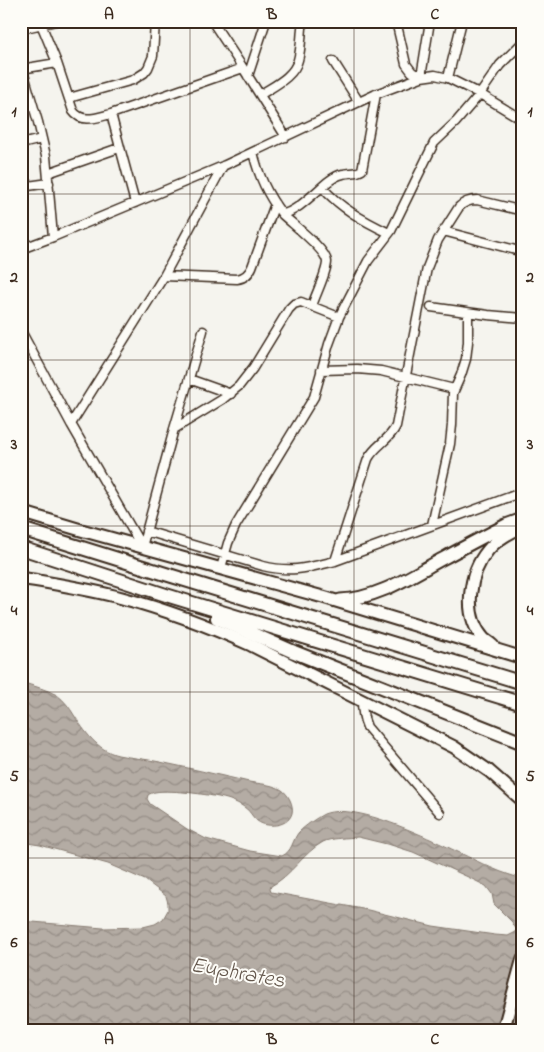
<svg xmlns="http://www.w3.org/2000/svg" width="544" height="1052" viewBox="0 0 544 1052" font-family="'Indie Flower',sans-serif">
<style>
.water{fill:url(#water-waves);stroke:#84786e;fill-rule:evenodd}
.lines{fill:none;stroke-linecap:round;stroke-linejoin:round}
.minor-casing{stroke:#3b2a1e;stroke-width:11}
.secondary-casing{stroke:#3b2a1e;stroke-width:15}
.trunk-casing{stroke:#3b2a1e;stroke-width:16}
.minor{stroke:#fdfcf7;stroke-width:8}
.secondary{stroke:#fdfcf7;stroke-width:11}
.trunk{stroke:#fdfcf7;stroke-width:12}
.grid{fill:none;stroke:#3b2a1e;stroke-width:1;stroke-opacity:0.55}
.labels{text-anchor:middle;stroke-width:4;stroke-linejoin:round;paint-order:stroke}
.water-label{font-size:22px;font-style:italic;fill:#65584d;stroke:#fdfcf7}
.neatline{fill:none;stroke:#3b2a1e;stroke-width:2}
.grid-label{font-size:16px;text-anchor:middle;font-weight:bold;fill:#3b2a1e}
</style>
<defs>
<pattern id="water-waves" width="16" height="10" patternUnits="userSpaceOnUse" patternTransform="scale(1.25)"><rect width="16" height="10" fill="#b4aca4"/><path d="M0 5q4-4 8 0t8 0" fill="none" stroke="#948c85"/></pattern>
</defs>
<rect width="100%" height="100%" fill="#f5f4ee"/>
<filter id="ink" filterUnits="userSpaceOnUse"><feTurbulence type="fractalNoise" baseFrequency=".02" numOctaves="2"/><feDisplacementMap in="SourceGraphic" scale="10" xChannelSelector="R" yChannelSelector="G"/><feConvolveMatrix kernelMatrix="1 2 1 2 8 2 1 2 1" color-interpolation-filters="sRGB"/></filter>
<g filter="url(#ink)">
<!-- water -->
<path class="water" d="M21,682C33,686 46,689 57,695C64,700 70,708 74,715C85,732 97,750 118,755C132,758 146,759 160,762C189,768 219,775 249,782C260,784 272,784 282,790C288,794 294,805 292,813C289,825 273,827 263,824C253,821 252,812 244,807C240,804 235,802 230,800C216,795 170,789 155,792C154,792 149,794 148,795L147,799L150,804L187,829L206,839L250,851L282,856C293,851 292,840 299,832C305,826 316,818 324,814C361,799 457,853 494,869C503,873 513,876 523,879V1031H21V921L103,928L143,927L155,924L163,919L168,910V903L166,896L145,880L108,864L40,845L21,842ZM358,837L391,845L413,852L468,877L486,886L492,894L494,904L512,922L516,929V932L508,936L495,935L433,926L368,910L271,892L270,889L271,886C291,876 303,853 323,842C330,838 348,838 358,837Z"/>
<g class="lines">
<!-- minor casing -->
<g class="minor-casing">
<path id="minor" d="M212,21L243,68L286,137
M396,21L406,64L412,72L421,77L430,21
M41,24L57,63L73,111C82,124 98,117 111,114L243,68
M21,29L56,21
M333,61L359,102
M22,68L38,122L46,156L53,237
M21,69L57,63
M248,76L266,21
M448,78L462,21
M260,95C273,86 294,77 298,60C301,50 301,38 302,28
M69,98L133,80L144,73L148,68L153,56L155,21
M111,114L135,203
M21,144L42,139
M253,152C258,174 268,196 282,214C292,224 326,249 327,262C327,272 315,296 312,306
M48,173L119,148
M21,187L49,183
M322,187C340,208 364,221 389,233
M282,214C296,213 317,190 329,181C333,178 338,175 343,174C350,172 356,174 362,170L376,94
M443,231L523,252
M21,249L53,237L223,166L376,94L421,77L435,75L448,78L480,94L523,120
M164,276L237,279C245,278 249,274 252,267L275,204
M431,307L488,315L523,318
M21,331L71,424L142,547
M321,370L357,369L381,371L454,389
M189,379L231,394
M71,424L164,276L223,166
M174,429L223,399L239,386L253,368L289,309L294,304L301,302L339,317
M432,525L450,444L452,425L453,393L461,375L466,359L468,342V313
M146,531L263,566C292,573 307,568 335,561L523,492
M142,547L174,429L203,331
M335,561L368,459C375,445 390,440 396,426L427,268L438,240L459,207C464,202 469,200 477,200L523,211
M221,568L228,543L236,525L314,397L329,344L339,317L368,261L391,231L434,143L456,122L480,94L500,65L523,42
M362,700C362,710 363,718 367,727L440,813"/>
</g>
<!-- secondary casing -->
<g class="secondary-casing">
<path id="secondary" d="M21,512L81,530L323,597L523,658
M21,578C55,584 89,589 122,598C167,610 209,626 251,645L454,747L489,771L523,801
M340,600C378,599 412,575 444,558C464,547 485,536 506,525L517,521L523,520
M493,646C491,644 487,641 484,639C462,615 469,573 488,550C497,539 511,532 523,526
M503,1031L523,958"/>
</g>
<!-- trunk casing -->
<g class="trunk-casing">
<path id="trunk" d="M21,529L172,576L523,683
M21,548L166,595L523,704
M217,618L294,652L523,743"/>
</g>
<!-- minor -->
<use href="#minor" class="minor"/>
<!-- secondary -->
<use href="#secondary" class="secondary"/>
<!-- trunk -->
<use href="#trunk" class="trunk"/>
</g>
</g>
<!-- grid -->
<path class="grid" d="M190,21V1031M354,21V1031M21,194H523M21,360H523M21,526H523M21,692H523M21,858H523"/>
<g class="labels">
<!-- water labels -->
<g class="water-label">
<text transform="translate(238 971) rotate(10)" y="8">Euphrates</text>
</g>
</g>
<!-- margin -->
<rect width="544" height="1052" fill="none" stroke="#fdfcf7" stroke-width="55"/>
<rect x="28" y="28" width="488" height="996" class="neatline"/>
<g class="grid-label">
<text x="109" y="19">A</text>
<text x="272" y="19">B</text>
<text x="435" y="19">C</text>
<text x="14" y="116">1</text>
<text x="530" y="116">1</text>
<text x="14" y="282">2</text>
<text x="530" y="282">2</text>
<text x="14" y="449">3</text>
<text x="530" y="449">3</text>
<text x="14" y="615">4</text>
<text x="530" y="615">4</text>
<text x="14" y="781">5</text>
<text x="530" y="781">5</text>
<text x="14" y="947">6</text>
<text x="530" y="947">6</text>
<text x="109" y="1044">A</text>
<text x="272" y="1044">B</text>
<text x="435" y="1044">C</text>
</g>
</svg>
